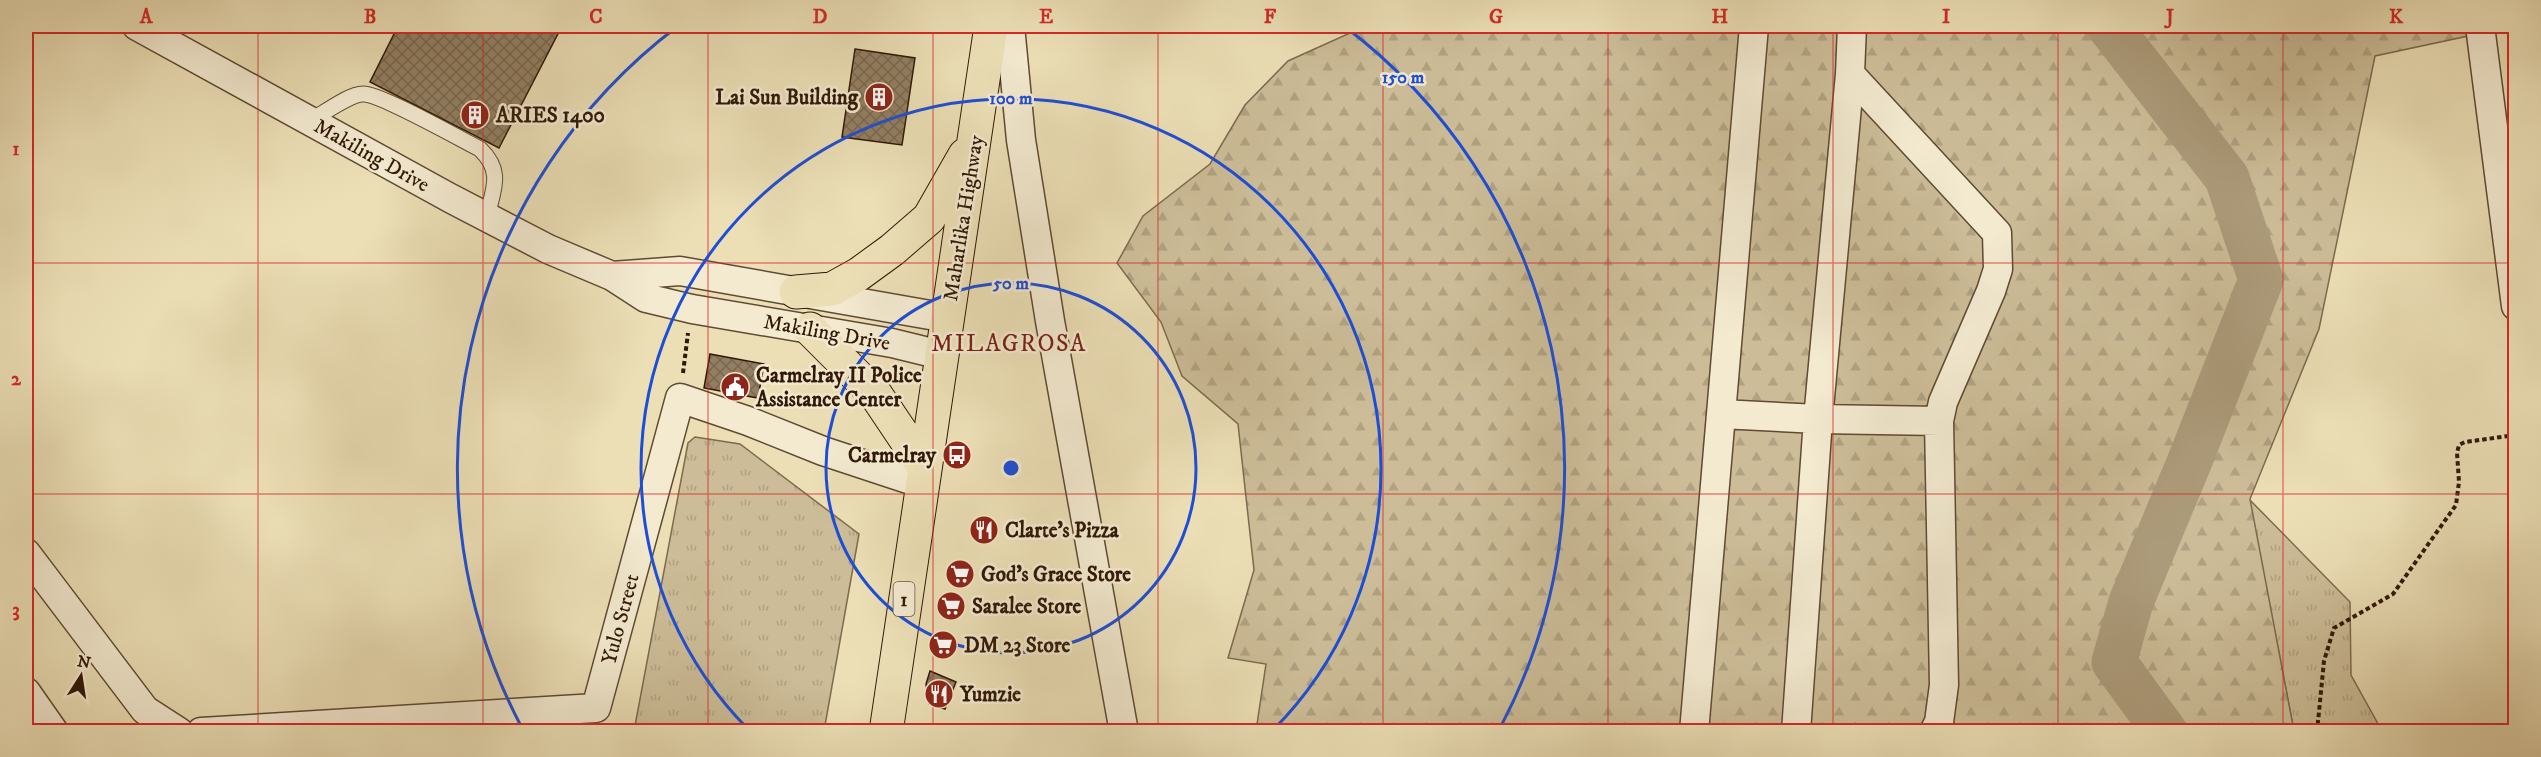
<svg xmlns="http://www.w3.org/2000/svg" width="2541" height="757" viewBox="0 0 2541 757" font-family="'IM FELL DW Pica',serif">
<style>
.grass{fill:url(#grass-tufts);stroke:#7e6a4f;stroke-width:1.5}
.forest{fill:url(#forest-firs);stroke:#7e6a4f;stroke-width:1.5}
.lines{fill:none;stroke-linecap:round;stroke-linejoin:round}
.river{stroke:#ac9b7a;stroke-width:45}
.building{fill:url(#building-cross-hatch);stroke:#301806;stroke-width:1.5}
.service-casing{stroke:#5f4a32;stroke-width:17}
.minor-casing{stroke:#5f4a32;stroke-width:31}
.trunk-casing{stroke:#301806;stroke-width:35}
.path{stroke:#301806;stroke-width:4;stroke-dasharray:4.5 3;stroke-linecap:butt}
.service{stroke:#f3ead0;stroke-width:15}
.minor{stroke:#f3ead0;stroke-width:28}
.trunk{stroke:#ecdfb6;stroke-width:33}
.grid{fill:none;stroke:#d62828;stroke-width:1.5;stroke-opacity:0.55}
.ring{fill:none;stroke:#1d4ed8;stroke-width:3}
.labels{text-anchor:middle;stroke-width:5;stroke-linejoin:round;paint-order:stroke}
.shield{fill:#f3ead0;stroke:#6a5743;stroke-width:1.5}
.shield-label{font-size:20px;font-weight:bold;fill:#301806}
.poi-label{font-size:21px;font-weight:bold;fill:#301806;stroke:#f3ead0;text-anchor:start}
.street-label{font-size:21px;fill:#301806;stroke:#f3ead0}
.quarter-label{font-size:24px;letter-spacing:1.5px;fill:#7a1f14;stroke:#f3ead0}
.centre{fill:#1d4ed8;stroke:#f3ead0;stroke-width:3}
.ring-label{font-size:18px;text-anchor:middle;font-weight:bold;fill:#1d4ed8;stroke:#f3ead0;stroke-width:5;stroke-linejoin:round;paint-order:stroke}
.neatline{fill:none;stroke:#d62828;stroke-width:2}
.grid-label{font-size:20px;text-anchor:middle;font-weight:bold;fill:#d62828}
</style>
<defs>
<pattern id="grass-tufts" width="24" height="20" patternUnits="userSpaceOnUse" patternTransform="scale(1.5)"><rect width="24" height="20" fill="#ccbd98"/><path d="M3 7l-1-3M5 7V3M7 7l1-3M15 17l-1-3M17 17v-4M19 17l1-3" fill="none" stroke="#b0a282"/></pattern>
<pattern id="forest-firs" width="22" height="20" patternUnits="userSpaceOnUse" patternTransform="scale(1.5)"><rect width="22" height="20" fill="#ccbd98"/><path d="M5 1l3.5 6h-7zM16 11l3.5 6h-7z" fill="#b0a282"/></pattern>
<pattern id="building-cross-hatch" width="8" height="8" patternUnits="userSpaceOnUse" patternTransform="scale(1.5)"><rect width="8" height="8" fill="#927f62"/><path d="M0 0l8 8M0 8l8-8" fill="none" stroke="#78674f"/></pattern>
</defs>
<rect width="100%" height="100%" fill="#ecdfb6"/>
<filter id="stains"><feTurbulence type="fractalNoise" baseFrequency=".00333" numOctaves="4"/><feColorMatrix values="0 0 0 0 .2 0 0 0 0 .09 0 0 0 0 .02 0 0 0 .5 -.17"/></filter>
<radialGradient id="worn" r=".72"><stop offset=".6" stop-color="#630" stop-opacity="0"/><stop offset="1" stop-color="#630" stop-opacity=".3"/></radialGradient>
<!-- grass -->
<path class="grass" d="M695,437L740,444L859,534L824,731H634L688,443Z
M2249,499L2350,602L2351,675L2382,731H2294Z"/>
<!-- forest -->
<path class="forest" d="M1361,26H2515L2375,56L2319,329L2250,499L2294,731H1256L1266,664L1228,658L1254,570L1238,424L1182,376L1161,322L1117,263L1143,216L1210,164L1245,105L1288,61L1359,29Z"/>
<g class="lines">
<!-- river -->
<path class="river" d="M2109,26L2227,178L2261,280L2189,463L2131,602L2114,662L2165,732"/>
</g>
<!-- building -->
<path class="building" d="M398,26H562L499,148L370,82Z
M855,49L915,58L902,145L842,137Z
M710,354L764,364L758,398L704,388Z
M930,671L956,682L945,709L929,704L926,684Z"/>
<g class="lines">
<!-- service casing -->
<g class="service-casing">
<path id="service" d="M310,121C323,114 349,94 363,94C379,93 460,139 480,149C503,171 494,188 487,216"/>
</g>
<!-- minor casing -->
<g class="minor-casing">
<path id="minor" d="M137,26L450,198L548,249L612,276L646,298L692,309L892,343L941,355
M1010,26L1021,140L1050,321L1124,732
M2480,26L2516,306
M1850,74L1997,233L1998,269L1991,291L1943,402L1939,421L1944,685L1939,722L1934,732
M612,276L680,271L947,318
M1721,414L1818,419L1939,421
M26,553L145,710L179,732
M26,692L54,732
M201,732L596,708L680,398L748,421L823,451L923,484
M1694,732L1754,26
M1796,732L1818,419L1850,74L1852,26"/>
</g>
<!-- trunk casing -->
<g class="trunk-casing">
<path id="trunk" d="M796,292L832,289L859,274L892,250L929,218L965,155
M810,329L876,395L925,468
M886,732L991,26"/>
</g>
<!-- path -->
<path class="path" d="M683,373L688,333
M2317,732L2324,661L2334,628L2393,594L2456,505L2459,482L2457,453L2459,445L2465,442L2516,435"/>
<!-- service -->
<use href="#service" class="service"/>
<!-- minor -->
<use href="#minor" class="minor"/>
<!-- trunk -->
<use href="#trunk" class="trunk"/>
</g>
<!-- grid -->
<path class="grid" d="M258,26V732M483,26V732M708,26V732M933,26V732M1158,26V732M1383,26V732M1608,26V732M1833,26V732M2058,26V732M2283,26V732M26,263H2516M26,494H2516"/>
<!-- distance rings -->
<g class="ring">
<circle cx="1011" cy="468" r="185"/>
<path d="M749 730A370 370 0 1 1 1273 730"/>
<path d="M522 728A554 554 0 0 1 678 26M1344 26A554 554 0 0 1 1500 728"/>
</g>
<!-- icons -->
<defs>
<g id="building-disc" transform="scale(1.5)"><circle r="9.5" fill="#8f2418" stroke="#f3ead0"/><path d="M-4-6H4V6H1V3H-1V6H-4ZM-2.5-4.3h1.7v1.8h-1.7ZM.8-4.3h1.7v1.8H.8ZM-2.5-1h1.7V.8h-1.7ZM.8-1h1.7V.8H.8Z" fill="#fff"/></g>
<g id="civic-disc" transform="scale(1.5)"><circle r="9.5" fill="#8f2418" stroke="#f3ead0"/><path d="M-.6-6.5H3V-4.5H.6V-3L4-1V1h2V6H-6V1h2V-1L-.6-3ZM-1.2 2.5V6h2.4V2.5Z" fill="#fff"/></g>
<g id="bus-disc" transform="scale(1.5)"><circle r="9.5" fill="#8f2418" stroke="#f3ead0"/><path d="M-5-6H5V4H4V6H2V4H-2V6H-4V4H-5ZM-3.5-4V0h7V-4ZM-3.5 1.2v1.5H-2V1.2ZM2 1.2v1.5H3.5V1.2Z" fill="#fff"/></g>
<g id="restaurant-disc" transform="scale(1.5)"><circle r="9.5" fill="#8f2418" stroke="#f3ead0"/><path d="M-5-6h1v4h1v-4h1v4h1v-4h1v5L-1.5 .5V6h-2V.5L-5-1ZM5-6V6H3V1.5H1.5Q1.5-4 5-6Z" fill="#fff"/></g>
<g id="supermarket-disc" transform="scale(1.5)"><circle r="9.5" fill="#8f2418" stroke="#f3ead0"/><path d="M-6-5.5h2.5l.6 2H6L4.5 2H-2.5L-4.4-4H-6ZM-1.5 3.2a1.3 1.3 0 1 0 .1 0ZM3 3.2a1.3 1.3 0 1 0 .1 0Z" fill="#fff"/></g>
</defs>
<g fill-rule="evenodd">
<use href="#building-disc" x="879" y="97"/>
<use href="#building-disc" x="475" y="115"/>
<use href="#civic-disc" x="735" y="387"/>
<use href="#bus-disc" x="957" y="455"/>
<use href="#restaurant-disc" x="984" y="530"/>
<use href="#supermarket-disc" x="960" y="574"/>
<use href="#supermarket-disc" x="951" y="606"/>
<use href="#supermarket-disc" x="943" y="645"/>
<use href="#restaurant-disc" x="939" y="694"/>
</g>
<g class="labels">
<!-- shield labels -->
<rect class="shield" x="893.5" y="582" width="21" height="34" rx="4.5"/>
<g class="shield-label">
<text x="904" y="606">1</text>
</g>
<!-- poi labels -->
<g class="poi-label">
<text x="858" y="104" text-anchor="end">Lai Sun Building</text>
<text x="496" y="122">ARIES 1400</text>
<text x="756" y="382">Carmelray II Police<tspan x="756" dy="24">Assistance Center</tspan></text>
<text x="936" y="462" text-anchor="end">Carmelray</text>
<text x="1005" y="537">Clarte's Pizza</text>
<text x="981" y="581">God's Grace Store</text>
<text x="972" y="613">Saralee Store</text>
<text x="964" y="652">DM 23 Store</text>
<text x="960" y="701">Yumzie</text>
</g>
<!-- street labels -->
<g class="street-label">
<text transform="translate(372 155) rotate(29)" y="7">Makiling Drive</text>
<text transform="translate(963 218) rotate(-81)" y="7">Maharlika Highway</text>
<text transform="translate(827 332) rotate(10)" y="7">Makiling Drive</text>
<text transform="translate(620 619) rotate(-75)" y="7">Yulo Street</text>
</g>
<!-- quarter labels -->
<g class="quarter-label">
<text x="1009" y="351">MILAGROSA</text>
</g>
</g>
<circle cx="1011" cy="468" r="9" class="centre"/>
<g class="ring-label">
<text x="1403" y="83">150 m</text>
<text x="1011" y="104">100 m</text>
<text x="1011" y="289">50 m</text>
</g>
<!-- margin -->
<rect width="2541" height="757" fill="none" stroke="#ecdfb6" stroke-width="66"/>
<!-- north arrow -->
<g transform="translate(81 676) rotate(12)" stroke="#f3ead0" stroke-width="4.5" paint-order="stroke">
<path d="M0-4.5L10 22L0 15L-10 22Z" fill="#301806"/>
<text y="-9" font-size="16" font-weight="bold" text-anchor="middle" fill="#301806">N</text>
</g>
<rect x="33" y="33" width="2475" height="691" class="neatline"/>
<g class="grid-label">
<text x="146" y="23">A</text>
<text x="370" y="23">B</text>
<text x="596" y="23">C</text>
<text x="820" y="23">D</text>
<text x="1046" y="23">E</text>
<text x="1270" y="23">F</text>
<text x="1496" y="23">G</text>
<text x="1720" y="23">H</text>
<text x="1946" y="23">I</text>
<text x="2170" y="23">J</text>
<text x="2396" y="23">K</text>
<text x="16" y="155">1</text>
<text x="16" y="385">2</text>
<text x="16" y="616">3</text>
</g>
<rect width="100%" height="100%" filter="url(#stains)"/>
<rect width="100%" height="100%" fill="url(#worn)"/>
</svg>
